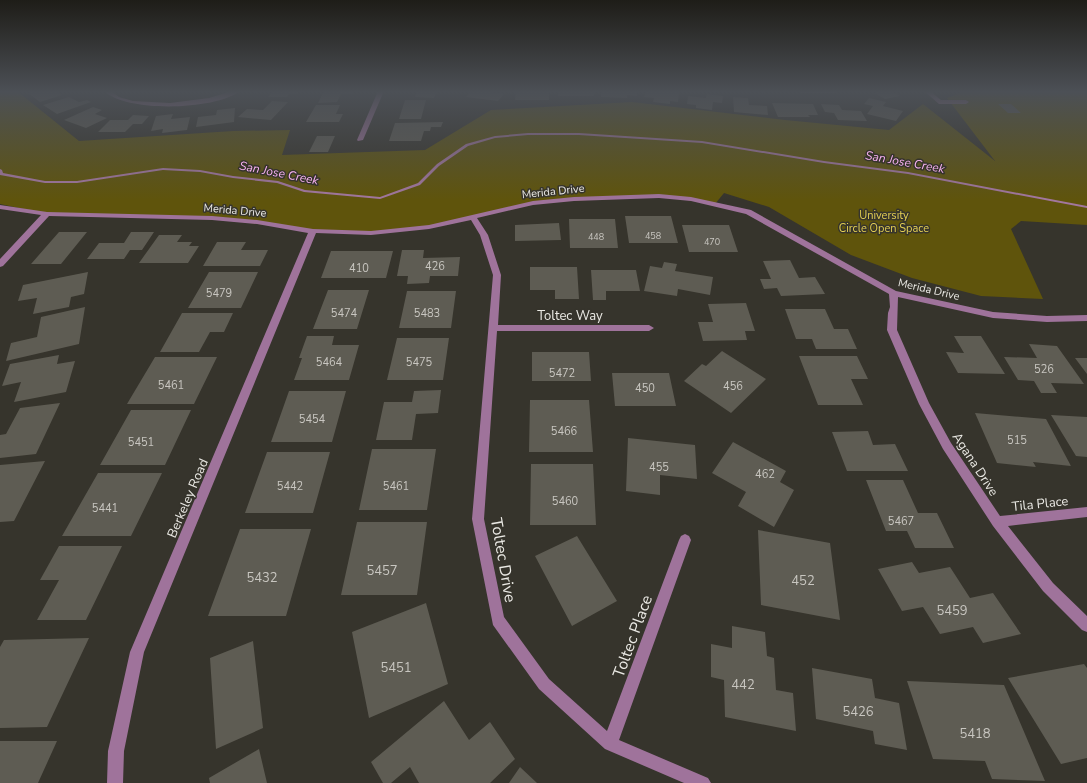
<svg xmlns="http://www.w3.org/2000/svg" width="1087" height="783" viewBox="0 0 1087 783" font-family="'Nunito Sans',sans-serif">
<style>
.green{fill:#5f540c}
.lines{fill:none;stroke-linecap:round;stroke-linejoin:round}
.stream{fill:#a2779e;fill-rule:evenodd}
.building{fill:#5e5c53}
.minor{fill:#9f739b;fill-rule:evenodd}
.labels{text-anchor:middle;stroke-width:3;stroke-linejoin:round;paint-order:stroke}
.far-number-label{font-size:9px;fill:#c8c6c0}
.far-street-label{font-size:11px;fill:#ebeae5;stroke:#36342c}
.far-park-label{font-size:11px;fill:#e5d052;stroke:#36342c}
.number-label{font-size:11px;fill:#c8c6c0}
.far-water-label{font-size:12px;font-style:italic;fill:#fab3f4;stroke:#36342c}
.street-label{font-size:13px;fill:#ebeae5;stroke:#36342c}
.near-number-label{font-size:13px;fill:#c8c6c0}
.near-street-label{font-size:16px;fill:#ebeae5;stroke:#36342c}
</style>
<rect width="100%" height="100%" fill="#36342c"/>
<!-- green -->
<path class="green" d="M0,91H17L79,141L233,131L290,130L282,155L425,150L491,110L632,102L785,120L889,130L923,104L995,161L947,98L966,91H1087V225L1021,221L1011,229L1043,299L981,296L912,278L851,255L769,207L724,193L715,204L659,196L533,203L429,227L371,233L313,231L212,218L47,214L0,204Z"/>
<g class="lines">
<!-- stream -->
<path class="stream" d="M528,133H579L702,141L824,161L908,172L1087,206V208L908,174L824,163L702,143L579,135H528L495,138L468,146L439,166L420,185L380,199L304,192L277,183L233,178L200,172L163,170L77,183H45L0,175V169L2,170L3,173L45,181H77L163,168L200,170L233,176L278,181L305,190L380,197L418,183L437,164L466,144L495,136Z"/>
</g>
<!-- building -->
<path class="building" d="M34,91H56L62,95L40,102L28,93Z
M273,91H299L297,94H289L287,97H268Z
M324,91H353L352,94H341L337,102L318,103Z
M417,91H437L434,98L415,97Z
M471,91H484L504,94L498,101L466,97Z
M516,91H549V100H515Z
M558,91H594V96H558Z
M601,91H637V96L627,95V98L601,97Z
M646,91L679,92L678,102L670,101V104L653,102L654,98L644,97Z
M880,91H897L893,92L900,96L885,99L874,93Z
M707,94L723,96L722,103L713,102L712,110L696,108V105L687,104L688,96L706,98Z
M69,97L79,102L87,100L91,102L57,114L43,105Z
M733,97L748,98L749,105L767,106L768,115L734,112Z
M869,98L886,102L883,106L903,111L896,121L867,114L873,106L864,104Z
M405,100H426L421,119H399Z
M272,101L288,102L271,120L238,117L247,109L263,110Z
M772,103L813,104L818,115H808L810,117H778Z
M821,104L839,105L842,110L861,111L867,121L838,120L834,113L825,112Z
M998,104H1011L1021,113H1008Z
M316,105H340L336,114H343L339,122H306Z
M93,107L102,110L95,114L107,118L86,128L64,120Z
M235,108L234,122L196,127L198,117L216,115L217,110Z
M173,114L171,119L190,117L187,130L162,133L163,129L151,131L156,116Z
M133,115L149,116L142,124H133L125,132H98L110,120H128Z
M443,122L441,127H431L430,131H424L421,141H389L395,123Z
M317,136H335L328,152H309Z
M625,216H671L678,243H629Z
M569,219H615L618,248H570Z
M559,223L561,240L515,241V225Z
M682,225H729L738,252H689Z
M59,232H87L61,264H31Z
M131,232H154L142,250H130L124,259H87L99,243H124Z
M159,235H182L177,242H192L189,246H199L188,263H139Z
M217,242H246L241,250H268L260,266H203Z
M402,250H424L423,258L460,257L458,276H430L429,283L407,284L408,276H397Z
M331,251H393L386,278H321Z
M790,260L799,278L815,277L825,294L781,296L777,288L764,289L760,279H771L763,261Z
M664,262L677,264L675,271L713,277L710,295L678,289L677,296L644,291L650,266L662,268Z
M530,267H577L579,299H555V290H530Z
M591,270H636L640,291H606V300H593Z
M88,272L84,294L71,297L69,307L33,314L37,298L18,301L23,285Z
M209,272H258L241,308H188Z
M328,290H369L357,329H313Z
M407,291H456L451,328H399Z
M746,303L755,331H745L747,340L703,341L698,322H713L708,304Z
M85,307L79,344L6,361L11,343L37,337L41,317Z
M785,309H825L834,329H848L857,349H816L812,339H796Z
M182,313H233L224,332H210L199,352H160Z
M307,336H334L332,345H359L349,380H294L302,358H299Z
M954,336H981L1005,374L958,373L946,352L964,353Z
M397,338H449L443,380H387Z
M1029,344L1057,346L1084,384L1051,383L1057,393H1041L1034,381L1018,380L1004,357L1037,358Z
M722,351L766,379L731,413L684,381L702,364L706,366Z
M532,352H589L591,381H532Z
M59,355L57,364L75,361L66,392L14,402L21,382L2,386L10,364Z
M799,356H857L868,379H851L863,405H818Z
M155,357H217L194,404H127Z
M1075,358H1087V374Z
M612,373H669L676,406H615Z
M441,390L438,413L416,414L412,440H376L384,402H412L414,391Z
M289,391H346L332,442H271Z
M530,400H589L593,452H529Z
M60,403L36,454L0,458V435L6,434L20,408Z
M131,410H191L165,465H100Z
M975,413L1046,419L1071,466L1033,462L1036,467L997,463Z
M1051,415L1087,417V457L1076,456Z
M868,431L873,445L895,444L908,471H847L832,432Z
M628,438L695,445L697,479L660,475V495L626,491Z
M733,442L786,471L780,482L794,490L774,527L738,506L746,492L712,473Z
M372,449H436L427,510H359Z
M267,452H330L313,513H245Z
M45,461L14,521L0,522V465Z
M531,464H593L596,525H530Z
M98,473H162L131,536H62Z
M866,480H903L918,513H937L954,548H915L907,531H886Z
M357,522H427L417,595H341Z
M240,529H311L286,616H208Z
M758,530L830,543L840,620L761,605Z
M577,536L617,601L572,626L535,556Z
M59,546H122L86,620H37L59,580H40Z
M912,562L919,573L950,567L970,598L993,593L1021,634L983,643L973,627L940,634L923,607L902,611L878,569Z
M426,603L448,684L369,718L352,632Z
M732,626L765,632L767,656L774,658L776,690L793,693L796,731L725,717L724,680L711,677V644L732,648Z
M89,638L47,727L0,728V647L4,640Z
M253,641L263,728L216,749L210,658Z
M1084,664L1087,668V758L1061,764L1008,678Z
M812,668L872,679L875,698L899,703L907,750L875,744L873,731L816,719Z
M907,681L1004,685L1045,781L992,779L985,761L933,759Z
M444,701L469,740L490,722L515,759L490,783H419L410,767L391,783H383L371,762Z
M0,741H57L38,783H0Z
M259,749L267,783H210L209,778Z
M520,767L537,783H509Z"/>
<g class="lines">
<!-- minor -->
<path class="minor" d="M104,91H111L119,97L133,101L170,103L209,98L232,91H240C216,110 127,113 104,91Z
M378,91H384L363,140L358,141L357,140Z
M799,91H838L835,93H802Z
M924,91H930L941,100H966L969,102L966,104H939Z
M659,194L691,197L751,210L896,291L993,312L1047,316L1087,315V321L1047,322L993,318L898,297L897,330L929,403L951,443L1000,516L1087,507V517L1008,526L1053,583L1087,616V632L1082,630L1043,591L993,526L943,449L919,404L887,330L888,313L890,307L889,294L746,214L691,201L659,198L574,201L533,205L477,218L488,235L501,275L498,325H649L654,328L649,331H497L484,519L504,617L549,679L607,731L679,540L681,536L685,534L689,536L691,540L619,740L708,778L711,783H684L605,749L539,689L493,625L472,519L493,275L480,235L471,220L429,229L371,235L316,233L144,652L124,751L123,783H107L108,751L130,652L308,233L257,224L212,220L49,216L3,266L0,267V259L41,215L0,209V205L47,212L212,216L257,220L313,229L371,231L429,225L533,201L574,197Z"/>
</g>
<!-- sky -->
<linearGradient id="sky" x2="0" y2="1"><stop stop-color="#1e1d18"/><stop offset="0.46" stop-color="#4c5056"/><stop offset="1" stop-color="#4c5056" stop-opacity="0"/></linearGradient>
<rect width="1087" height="200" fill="url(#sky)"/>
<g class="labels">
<!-- far-number labels -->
<g class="far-number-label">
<text x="653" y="239">458</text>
<text x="596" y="240">448</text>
<text x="712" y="245">470</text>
</g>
<!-- far-street labels -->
<g class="far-street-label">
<text transform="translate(553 191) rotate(-6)" y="4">Merida Drive</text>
<text transform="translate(235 210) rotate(5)" y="4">Merida Drive</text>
<text transform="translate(929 289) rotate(13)" y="4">Merida Drive</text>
</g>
<!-- far-park labels -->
<g class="far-park-label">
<text x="884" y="219">University<tspan x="884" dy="13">Circle Open Space</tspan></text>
</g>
<!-- number labels -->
<g class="number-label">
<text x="435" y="270">426</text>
<text x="359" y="272">410</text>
<text x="219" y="297">5479</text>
<text x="344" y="317">5474</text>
<text x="427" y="317">5483</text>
<text x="329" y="366">5464</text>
<text x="419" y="366">5475</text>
<text x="1044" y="373">526</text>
<text x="562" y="377">5472</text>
<text x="171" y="389">5461</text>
<text x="733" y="390">456</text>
<text x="645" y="392">450</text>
<text x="312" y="423">5454</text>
<text x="564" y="435">5466</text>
<text x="1017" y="444">515</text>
<text x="141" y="446">5451</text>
<text x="659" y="471">455</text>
<text x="765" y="478">462</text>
<text x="290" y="490">5442</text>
<text x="396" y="490">5461</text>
<text x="565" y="505">5460</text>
<text x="105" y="512">5441</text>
<text x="901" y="525">5467</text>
</g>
<!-- far-water labels -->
<g class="far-water-label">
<text transform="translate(905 162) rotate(10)" y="4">San Jose Creek</text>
<text transform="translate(279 173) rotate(11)" y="4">San Jose Creek</text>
</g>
<!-- street labels -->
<g class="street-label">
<text x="570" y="320">Toltec Way</text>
<text transform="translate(976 464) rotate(57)" y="5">Agana Drive</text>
<text transform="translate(187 498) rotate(-67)" y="5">Berkeley Road</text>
<text transform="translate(1040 503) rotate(-6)" y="5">Tila Place</text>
</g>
<!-- near-number labels -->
<g class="near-number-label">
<text x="382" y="575">5457</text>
<text x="262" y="582">5432</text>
<text x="803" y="585">452</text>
<text x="952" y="615">5459</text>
<text x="396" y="672">5451</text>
<text x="743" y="689">442</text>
<text x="858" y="716">5426</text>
<text x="975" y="738">5418</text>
</g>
<!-- near-street labels -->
<g class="near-street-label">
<text transform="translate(504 560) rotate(80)" y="6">Toltec Drive</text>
<text transform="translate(632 636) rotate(-70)" y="6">Toltec Place</text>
</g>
</g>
</svg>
